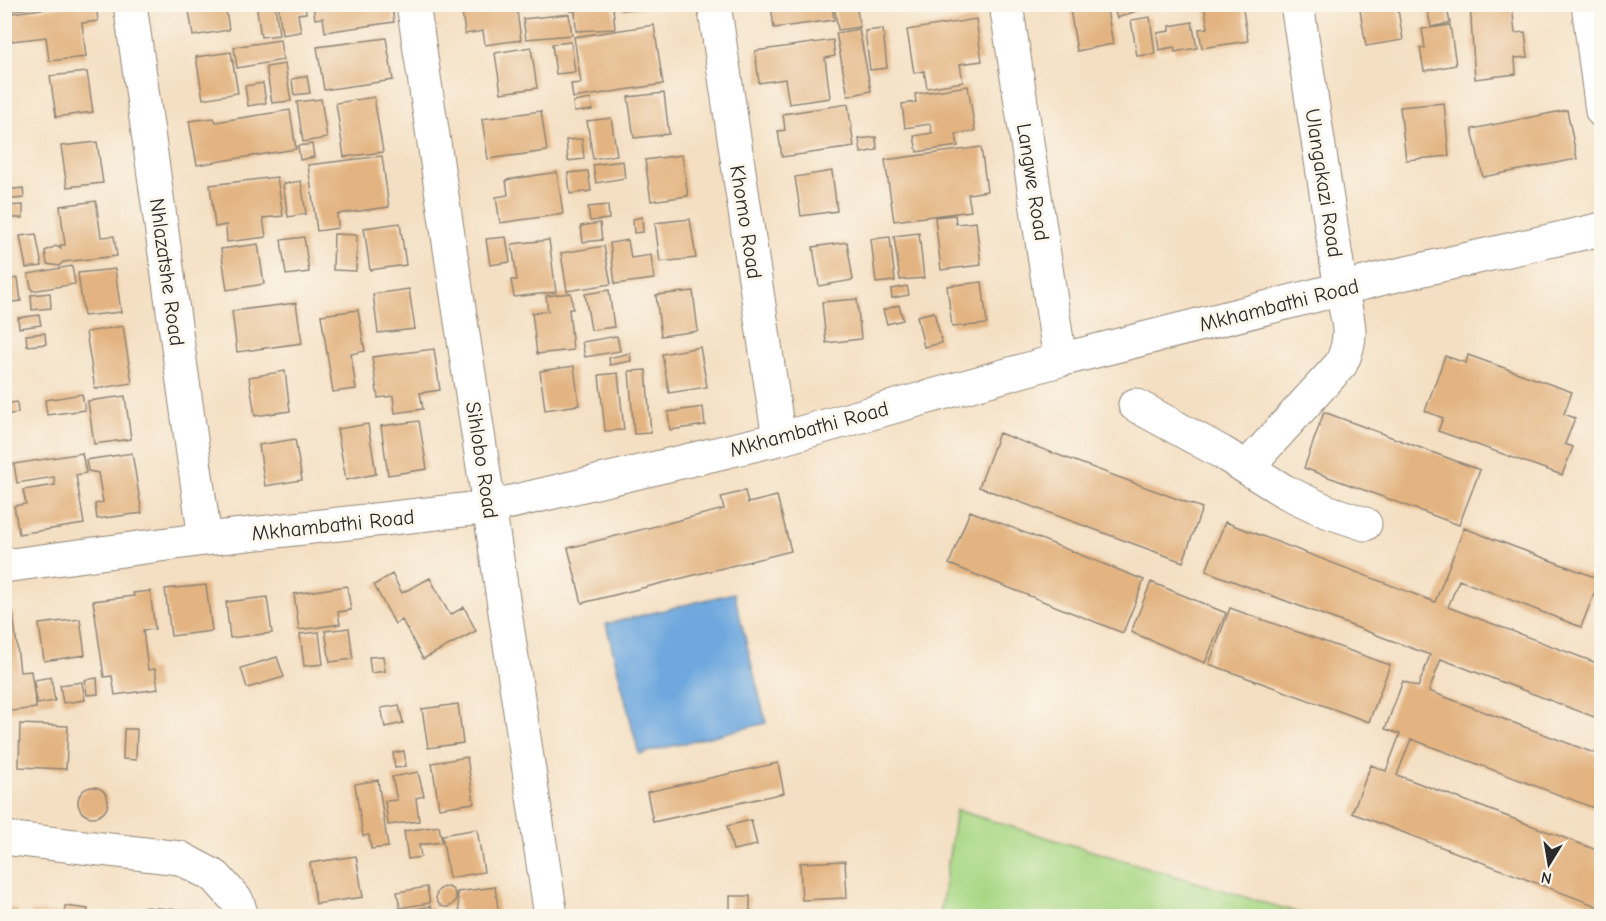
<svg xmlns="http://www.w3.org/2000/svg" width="1606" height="921" viewBox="0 0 1606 921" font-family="'Comic Neue',sans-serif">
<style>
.green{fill:#a9d885;stroke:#6a8258;stroke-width:1.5}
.water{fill:#6ea8de;stroke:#4c6a84;stroke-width:1.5}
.building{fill:#e3b481}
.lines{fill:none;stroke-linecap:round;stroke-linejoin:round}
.minor-casing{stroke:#908576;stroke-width:35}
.minor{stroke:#fff;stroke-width:33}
.labels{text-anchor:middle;stroke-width:6;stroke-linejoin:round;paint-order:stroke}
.street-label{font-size:21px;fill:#2b2b2b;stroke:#fbf7ec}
</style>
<rect width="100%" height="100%" fill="#fbf7ec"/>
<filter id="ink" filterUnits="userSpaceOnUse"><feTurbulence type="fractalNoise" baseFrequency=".0167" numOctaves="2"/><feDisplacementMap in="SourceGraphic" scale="12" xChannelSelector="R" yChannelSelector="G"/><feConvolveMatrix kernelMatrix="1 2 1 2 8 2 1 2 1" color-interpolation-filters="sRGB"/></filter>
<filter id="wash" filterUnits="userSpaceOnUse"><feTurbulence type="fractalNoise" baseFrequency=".008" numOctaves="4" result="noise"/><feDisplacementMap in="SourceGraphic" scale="24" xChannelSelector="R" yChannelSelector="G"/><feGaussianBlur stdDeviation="1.35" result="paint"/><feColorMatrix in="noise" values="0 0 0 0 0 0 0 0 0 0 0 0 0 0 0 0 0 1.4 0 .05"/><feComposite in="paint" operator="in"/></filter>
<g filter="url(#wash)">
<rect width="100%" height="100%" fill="#f4dfc2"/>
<!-- green -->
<path class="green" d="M956,810L1309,916H940Z"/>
<!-- water -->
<path class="water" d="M734,593L766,723L639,754L606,624Z"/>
<g id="blocks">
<!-- building -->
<path class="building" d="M4,4H28L29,8L4,11Z
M81,4H96L98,21L82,23L86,57L49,61L46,37L4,42V14Z
M188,4H225L229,30L193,36Z
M256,4H275L279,35L261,37Z
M278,4H305L306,13L298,14L301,32L282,35Z
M313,4H378V9L392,7L394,22L325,32L323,18L315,19Z
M461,4H516L521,40L485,45L483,31L465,34Z
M570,4L613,7L615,29L576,31L575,11H570Z
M622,4H659V6L622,10Z
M771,4H832L834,20L774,28Z
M834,4H856L860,27L838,30Z
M906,4H935V6L907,10Z
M1106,4L1113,44L1077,51L1070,9Z
M1112,4H1134L1136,11L1117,18Z
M1204,4H1242L1248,41L1202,48L1199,29L1208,28Z
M1359,4H1397L1403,40L1366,46Z
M1426,4H1446L1450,23L1431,27Z
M1470,5H1512L1515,33L1525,32L1528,57L1515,58L1516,74L1475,79Z
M569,14L572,35L526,39L523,19Z
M1150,17L1155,54L1137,56L1131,20Z
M976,19L982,61L960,64L963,82L927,88L924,71L914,73L907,30Z
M1192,22L1197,48L1175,52L1174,47L1159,50L1157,33L1170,31V26Z
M654,25L663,84L573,98L571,84L581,83L574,37Z
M1450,25L1456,65L1424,71L1420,48H1425L1422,29Z
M859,29L871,91L848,96L836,33Z
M883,29L887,68L870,70L865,31Z
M386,38L393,80L324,90L317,47Z
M280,40L283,60L237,68L234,47Z
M833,40L835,56L825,58L830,98L789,104L785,79L759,83L755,51Z
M571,42L575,72L556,74L552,44Z
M531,47L537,88L501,93L495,53Z
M231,52L238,93L203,99L196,57Z
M285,64L291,101L272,103L266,67Z
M87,72L93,112L56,117L50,76Z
M307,76L310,93L294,95L292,79Z
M263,83L266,103L248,106L245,86Z
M968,86L975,131L956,134L958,146L917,152L914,136L932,133L930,124L905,128L902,104L916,102L915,94Z
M664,93L669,134L634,138L628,97Z
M374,97L383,152L344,157L336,103Z
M321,99L327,138L303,142L297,102Z
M591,99L592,110L574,112L573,102Z
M1444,103L1449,156L1406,160L1400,107Z
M848,104L854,147L782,157L778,131L785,130L783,114Z
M290,110L296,149L197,165L189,121L214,118L216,122Z
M1567,110L1577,159L1483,177L1472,129Z
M541,111L547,151L488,159L482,119Z
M611,118L617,155L593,159L587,121Z
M876,137L877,150L861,153L859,139Z
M582,139L584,159L568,161L566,140Z
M97,142L103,183L67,187L61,146Z
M312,144L314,157L300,160L298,146Z
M981,147L987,191L968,194L971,211L894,221L885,160Z
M682,155L688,196L651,201L645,160Z
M382,156L389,207L337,214L338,228L317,231L308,165Z
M623,161L625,178L596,183L593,165Z
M588,171L591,191L570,194L568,173Z
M832,171L837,211L801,216L795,177Z
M557,172L563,214L500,223L496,197L508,195L506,180Z
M277,177L283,216L263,218L266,237L227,242L226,225L215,227L210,185Z
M301,181L306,214L288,217L283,184Z
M23,188L24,198L4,200V190Z
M96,201L101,237L114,236L117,256L63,262L59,266L47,264L45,251L56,246L61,249L60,245H65L60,206Z
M23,205V218H6L5,206Z
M608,205L609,219L590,221L588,207Z
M955,215L956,224L976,222L981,265L941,270L935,217Z
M642,217L643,232L634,233L633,219Z
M690,219L696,258L660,262L655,223Z
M400,223L406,265L370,270L364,228Z
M600,223L602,240L583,242L581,226Z
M919,233L924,278L900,280L894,236Z
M36,234L42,266L26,268L20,236Z
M334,234L357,235L356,271L333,270Z
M304,237L309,272L286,275L281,240Z
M506,237L510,262L490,265L486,239Z
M890,237L895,281L876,283L871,239Z
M549,240L556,292L514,297L511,280H517L512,244Z
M628,240L631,258L651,255L654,279L615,284L610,243Z
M847,242L853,280L819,286L813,247Z
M258,244L264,284L227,290L221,249Z
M604,246L611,284L567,291L561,253Z
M72,266L75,284L32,291L28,274Z
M115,269L121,312L84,316L78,273Z
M18,278L21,301L4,303V280Z
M982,282L987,324L952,327L947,286Z
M907,286L909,295L892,298L891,289Z
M409,289L415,329L378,333L373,294Z
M609,290L614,327L591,330L585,294Z
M693,291L698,331L661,336L656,295Z
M50,293L51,308L32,310L31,295Z
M571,293L573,309H569L573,350L537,354L532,313L548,311L546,296Z
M857,299L861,339L826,343L822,302Z
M296,303L302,343L237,352L232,311Z
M899,305L903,320L887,324L883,310Z
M358,310L365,351L351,354L356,389L333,392L321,315Z
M934,312L942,343L924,347L917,316Z
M39,315L41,325L19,328L18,318Z
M123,326L132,383L95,389L86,332Z
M45,333L46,344L27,346L26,335Z
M617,336L620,351L585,357L582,342Z
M700,347L707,387L669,393L662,354Z
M434,349L440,390L420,393L423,409L395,413L393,396L378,398L372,357Z
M630,353L631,361L610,365L609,358Z
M1468,355L1572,392L1564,414L1575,418L1565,444L1573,447L1562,475L1438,431L1443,418L1425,411L1445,356L1466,363Z
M574,366L579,405L545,410L540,371Z
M646,370L651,433L634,434L629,371Z
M285,371L290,411L255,416L249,377Z
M618,373L624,430L605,431L599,375Z
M82,394L85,410L47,415L45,400Z
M125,396L131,439L94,444L88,401Z
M17,402L18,413L4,415V404Z
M703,407L705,425L670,430L668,412Z
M1324,412L1480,470L1459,525L1304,468Z
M419,421L427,469L388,475L381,426Z
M368,424L376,474L346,480L337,429Z
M999,433L1202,508L1183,562L979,487Z
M295,439L302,480L265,486L259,445Z
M82,453L86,473L76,475L84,524L19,534L14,506L26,504L23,490L55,485L54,477L17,483L14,464Z
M132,453L142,513L97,519L95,504L103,502L98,473L88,471L86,460Z
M745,491L748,503L777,496L791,551L582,603L568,548L724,509L721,497Z
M970,511L1144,580L1123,633L949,564Z
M1225,522L1435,602L1464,528L1600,579L1581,627L1459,580L1448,607L1602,665V720L1441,659L1429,691L1602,756V811L1411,739L1397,775L1602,852V908L1352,813L1371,765L1386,771L1400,734L1385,729L1403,681L1418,687L1430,655L1206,571Z
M392,574L402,593L430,578L450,615L464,607L476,631L423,659L402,620L395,624L374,585Z
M1151,582L1226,613L1205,663L1131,632Z
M206,585L212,631L171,636L165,589Z
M347,586L351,610L338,612L340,624L299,630L294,594Z
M150,591L155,629L143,630L148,670L155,669L158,689L115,695L112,676L104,677L93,601L134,596L133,593Z
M267,597L272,633L230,638L226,602Z
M1230,608L1390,665L1369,722L1209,664Z
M13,612L20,672L31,671L36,708L4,712V613Z
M80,619L85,655L44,661L39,624Z
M349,628L353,659L330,662L325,631Z
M319,632L323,664L304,666L300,634Z
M383,656L385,671L371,673L369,657Z
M277,657L284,677L247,688L241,668Z
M51,677L55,701L37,704L34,680Z
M97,678L98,694L87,695L85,680Z
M82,682L85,700L63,703L60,685Z
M458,704L463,743L428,748L422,709Z
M399,705L403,723L385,727L381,708Z
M20,724L68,726L66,769L19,767Z
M124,729H137L136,760L123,759Z
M404,751L406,766L395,768L393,753Z
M467,757L474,803L439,808L432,763Z
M778,763L784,793L653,822L647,792Z
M418,772L424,796L416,798L419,821L388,825L385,801L397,800L392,777Z
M378,780L388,847L371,849L369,835L363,836L355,784Z
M78 802a15 15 0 1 1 30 0a15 15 0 1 1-30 0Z
M751,820L757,845L733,850L727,826Z
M439,826L442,842L419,845L421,857L408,859L404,831Z
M477,829L484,872L449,878L442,835Z
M356,856L363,897L316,904L310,863Z
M845,861L847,898L802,900L800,863Z
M436 897a10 10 0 1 1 20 0a10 10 0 1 1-20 0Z
M427,887L430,903L400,908L397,892Z
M495,887L499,916H460L457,892Z
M730,896H750V916H730Z
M65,906L88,909L87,916H30L31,911L64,913Z
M431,906L433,916H407L406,911Z
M4,907L18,909L17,916H4Z
M143,907L194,911L193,916H142Z"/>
</g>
</g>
<g filter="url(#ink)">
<use href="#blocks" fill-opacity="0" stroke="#908576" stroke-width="1.5"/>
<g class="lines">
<!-- minor casing -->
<g class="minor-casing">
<path id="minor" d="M130,4L205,539
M413,4L551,916
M714,4L779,439
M1006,4L1060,360
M1588,4L1602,111
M1135,405L1221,452L1284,491L1326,511L1365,524
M1247,467L1341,364C1355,335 1348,320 1341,290L1297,4
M4,566L205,539L490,507L779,439L1060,360L1384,278L1602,229
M4,838L180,858L216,877L237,901L242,916"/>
</g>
<!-- minor -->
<use href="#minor" class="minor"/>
</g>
</g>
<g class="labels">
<!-- street labels -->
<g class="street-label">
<text transform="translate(1033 182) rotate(81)" y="7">Langwe Road</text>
<text transform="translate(1324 183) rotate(81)" y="7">Ulangakazi Road</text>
<text transform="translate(746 222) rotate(81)" y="7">Khomo Road</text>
<text transform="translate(167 272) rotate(82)" y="7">Nhlazatshe Road</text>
<text transform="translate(1279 305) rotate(-14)" y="7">Mkhambathi Road</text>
<text transform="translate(809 429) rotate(-15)" y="7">Mkhambathi Road</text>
<text transform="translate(482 460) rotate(81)" y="7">Sihlobo Road</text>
<text transform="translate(333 525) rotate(-6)" y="7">Mkhambathi Road</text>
</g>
</g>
<!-- margin -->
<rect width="1606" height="921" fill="none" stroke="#fbf7ec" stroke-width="24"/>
<!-- north arrow -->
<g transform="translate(1549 864) rotate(191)" stroke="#fbf7ec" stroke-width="4.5" paint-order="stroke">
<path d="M0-4.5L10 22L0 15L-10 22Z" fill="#2b2b2b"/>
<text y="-9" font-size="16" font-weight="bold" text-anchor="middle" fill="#2b2b2b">N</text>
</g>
</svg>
